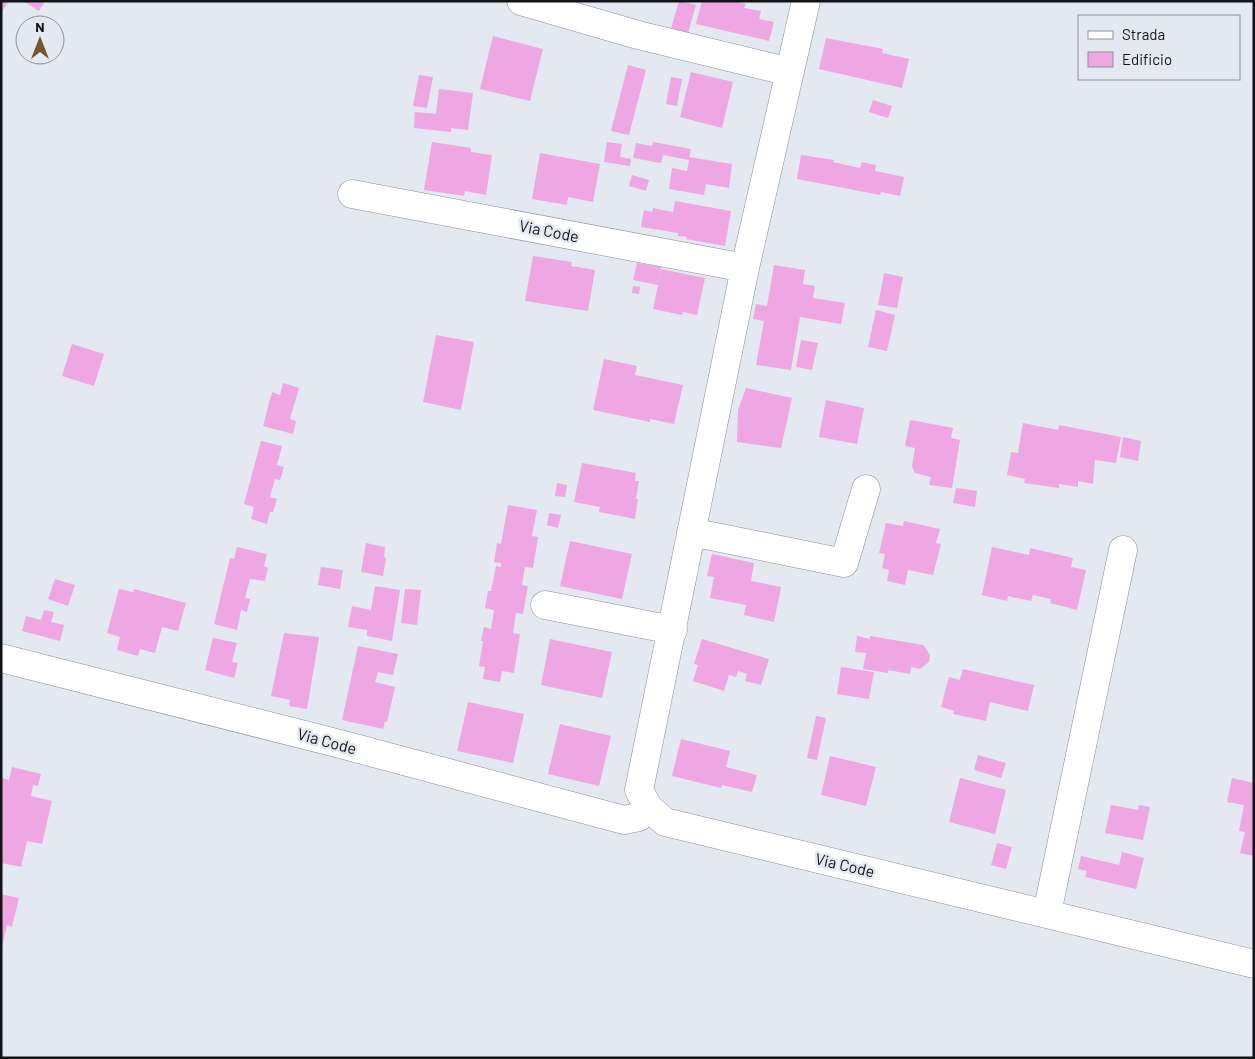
<svg xmlns="http://www.w3.org/2000/svg" width="1255" height="1059" viewBox="0 0 1255 1059" font-family="Barlow,sans-serif">
<style>
.building{fill:#eea7e2}
.lines{fill:none;stroke-linecap:round;stroke-linejoin:round}
.minor-casing{stroke:#8b9098;stroke-width:29}
.minor{stroke:#fff;stroke-width:28}
.labels{text-anchor:middle;stroke-width:5;stroke-linejoin:round;paint-order:stroke}
.street-label{font-size:16px;fill:#121316;stroke:#e3e8f1}
</style>
<rect width="100%" height="100%" fill="#e3e8f1"/>
<!-- building -->
<path class="building" d="M1,1L8,3L1,12Z
M23,1H45L39,11Z
M679,1L696,5L688,33L671,28Z
M702,1H736L746,4L744,8L761,11L759,19L774,22L769,41L696,24Z
M493,36L543,49L530,101L480,89Z
M826,38L883,49L882,53L909,59L902,88L819,69Z
M628,65L646,70L629,135L611,131Z
M691,72L733,82L722,128L680,117Z
M419,75L433,77L427,108L413,106Z
M671,77L682,79L677,106L666,104Z
M439,89L473,93L468,130L451,128V132L414,128L415,112L436,114Z
M873,100L892,106L888,118L869,112Z
M432,142L471,148V152L492,155L486,195L465,191L464,196L424,190Z
M607,142L622,144L620,157L631,159L630,166L604,162Z
M653,142L691,149L689,157L732,164L729,188L706,184L704,195L669,189L672,168L687,171L689,160L663,155L661,163L633,158L636,143L652,146Z
M540,153L600,164L593,202L568,197L567,205L532,199Z
M801,155L834,160L833,162L860,168L862,162L876,165L875,171L904,177L900,196L881,192L880,195L797,179Z
M632,175L649,180L646,191L629,186Z
M675,201L731,211L725,246L686,239L687,237L678,236V233L641,227L644,210L652,212L653,208L673,212Z
M533,256L572,262L571,266L595,270L588,311L525,301Z
M637,263L661,267L658,283L661,269L705,278L697,315L683,312L682,315L653,309L658,285L633,280Z
M774,265L805,270L803,284L815,286L813,298L845,303L841,324L800,317L791,370L756,365L764,321L753,319L756,304L767,306Z
M884,273L903,277L897,308L878,305Z
M633,286L640,287L639,294L632,293Z
M876,310L895,315L887,351L868,347Z
M436,335L474,342L461,410L423,402Z
M801,340L818,343L812,370L796,367Z
M72,344L104,354L94,386L62,376Z
M604,359L637,366L635,375L683,385L674,424L650,419V422L593,410Z
M283,383L299,388L290,419L296,421L293,434L263,426L272,392L280,395Z
M746,388L792,398L781,448L737,442L738,410Z
M826,400L864,408L857,444L819,437Z
M910,420L953,428L951,438L960,440L952,488L929,485L931,477L915,473L912,466L915,448L905,446Z
M1023,423L1058,430L1059,425L1121,437L1116,463L1095,460L1093,484L1078,481V487L1059,484V488L1024,483L1025,479L1007,475L1011,452L1018,453Z
M1123,437L1141,441L1138,461L1120,457Z
M261,441L282,446L277,465L284,467L280,480L275,479L270,497L277,499L273,512H270L267,524L251,519L254,507L244,504Z
M582,463L636,473L635,481H639L636,499H638L635,519L599,512L600,507L574,502Z
M557,483L567,485L565,497L555,496Z
M956,488L977,491L975,507L953,503Z
M508,505L537,510L532,536L538,537L533,568L525,567L522,585L528,586L523,614L516,613L513,633L520,634L514,673L502,671L500,682L483,679L485,667L479,666L483,641H481L484,627L491,629L494,610L485,608L488,591H491L496,566L501,567V563L494,562L497,543L501,544Z
M549,513L561,515L558,528L547,525Z
M904,521L940,529L936,543L941,544L933,575L908,570L905,585L887,581L889,570L882,568L885,554L879,553L886,523L903,526Z
M570,541L632,554L622,599L560,586Z
M366,543L385,547L384,557L386,558L383,576L361,572Z
M237,547L267,554L264,566L268,568L265,581L250,579L245,598L250,599L247,612L241,610L237,630L214,624L230,558L234,559Z
M992,547L1029,555L1030,548L1073,558L1071,567L1086,570L1077,610L1050,603L1051,599L1033,595L1031,601L1008,596L1007,601L982,595Z
M712,554L754,563L751,581L781,587L774,622L744,615L746,605L710,598L714,577L707,576Z
M321,567L343,570L340,589L318,585Z
M55,579L75,585L68,606L48,599Z
M375,586L400,590L392,641L367,636V630L348,627L352,606L371,610Z
M119,589L133,592L134,589L186,603L178,631L162,627L155,653L140,649L138,656L117,650L120,637L107,633Z
M405,589L421,590L417,625L401,623Z
M44,610L54,612L51,622L64,625L60,641L22,631L26,616L41,620Z
M284,633L319,637L307,709L289,706L290,700L271,696Z
M857,636L870,639V636L923,645L927,650L930,656L929,662L920,669L911,667L910,674L888,670V673L863,669L866,653L855,652Z
M213,638L237,643L232,662L238,663L234,678L205,670Z
M550,639L612,652L602,698L541,685Z
M702,639L769,659L761,685L745,681L747,674L738,671L736,677L729,675L724,691L693,681L698,665L694,664Z
M358,646L398,654L393,675L378,672L375,682L395,687L387,722L385,721L383,729L342,720Z
M841,667L874,672L869,699L837,694Z
M963,669L1034,685L1028,711L990,702L986,721L953,714L954,711L941,707L949,677L960,680Z
M468,702L524,714L513,763L457,751Z
M816,716L826,718L817,760L807,758Z
M560,724L611,736L599,786L548,774Z
M681,739L730,751L726,767L757,775L752,792L722,785L721,788L672,776Z
M978,755L1006,763L1001,778L974,770Z
M830,756L876,767L866,806L821,795Z
M12,767L41,774L38,786L33,785L31,796L52,801L42,844L27,841L21,867L1,863V780L2,778L9,780Z
M960,778L1006,790L995,834L949,822Z
M1232,778L1254,783V856L1240,853L1245,832L1239,831L1244,805L1227,802Z
M1111,805L1138,810L1139,805L1150,807L1143,840L1105,833Z
M997,843L1012,847L1006,869L991,865Z
M1122,852L1144,858L1136,889L1085,877L1087,871L1078,869L1081,856L1119,865Z
M1,894L19,898L12,927L7,925L2,947Z"/>
<g class="lines">
<!-- minor casing -->
<g class="minor-casing">
<path id="minor" d="M521,1L638,35L790,72
M806,1L745,268L639,790L648,807L665,822L1254,964
M352,194L745,268
M691,532L844,563L866,489
M545,605L673,630
M1,658L344,745L624,820L639,817L648,807
M1047,913L1123,550"/>
</g>
<!-- minor -->
<use href="#minor" class="minor"/>
</g>
<g class="labels">
<!-- street labels -->
<g class="street-label">
<text transform="translate(549 231) rotate(11)" y="6">Via Code</text>
<text transform="translate(327 741) rotate(15)" y="6">Via Code</text>
<text transform="translate(845 865) rotate(13)" y="6">Via Code</text>
</g>
</g>
<!-- border -->
<rect width="1255" height="1059" fill="none" stroke="#121316" stroke-width="5"/>
<!-- legend -->
<rect x="1078" y="15" width="162" height="65" fill="#e3e8f1" stroke="#8f9399"/>
<rect x="1088" y="31" width="25" height="8" fill="#ffffff" stroke="#8f9399"/>
<text x="1122" y="40" font-size="15" fill="#121316">Strada</text>
<rect x="1088" y="52" width="25" height="15" fill="#eea7e2" stroke="#8f9399"/>
<text x="1122" y="65" font-size="15" fill="#121316">Edificio</text>
<!-- north arrow -->
<g transform="translate(40 40)"><circle r="24" fill="#e3e8f1" stroke="#8f9399"/>
<path d="M0-4L9 19L0 12L-9 19Z" fill="#76532c"/>
<text y="-8" font-size="14" font-weight="bold" text-anchor="middle" fill="#121316">N</text>
</g>
</svg>
